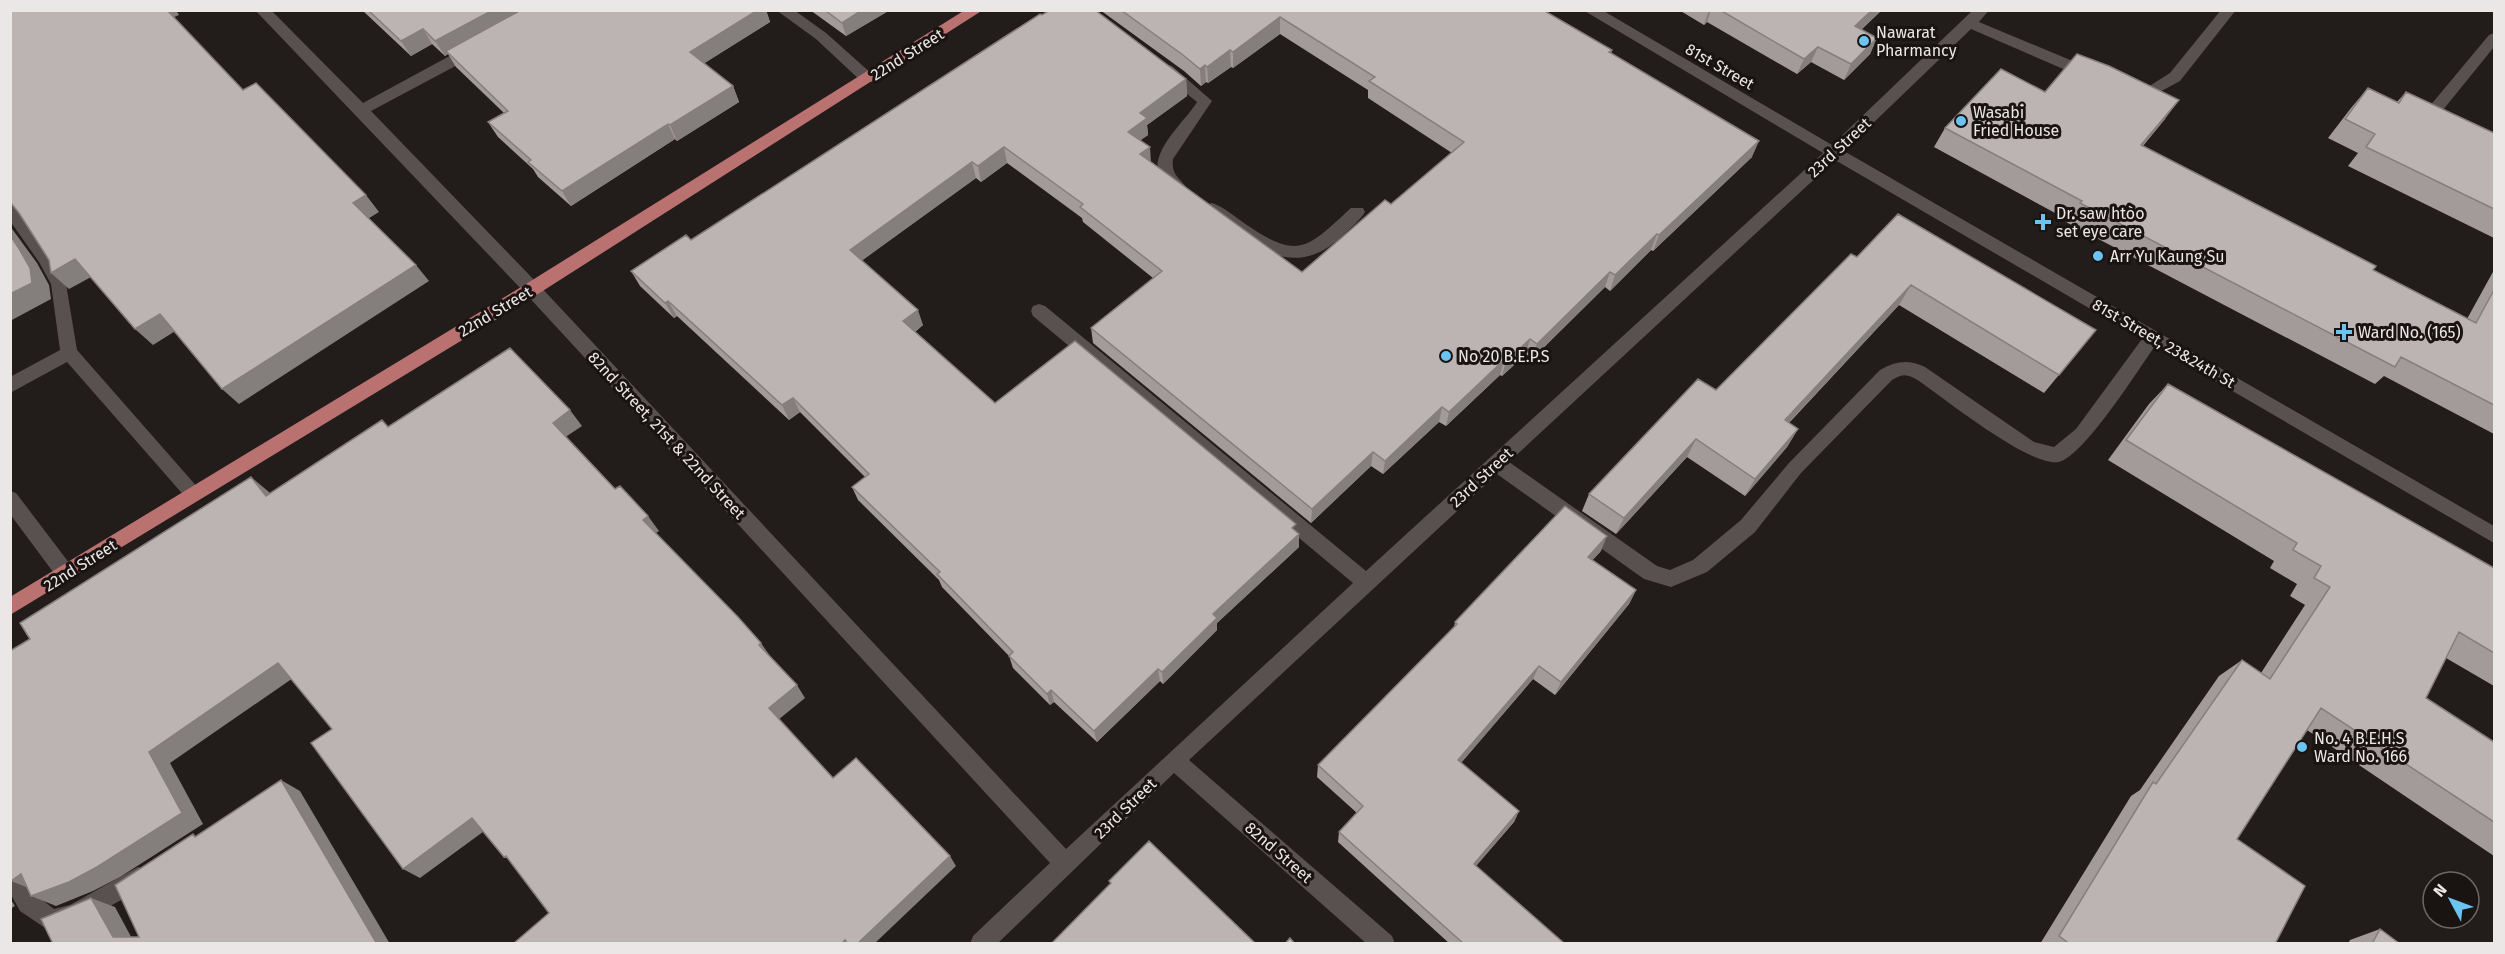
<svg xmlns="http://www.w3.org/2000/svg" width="2505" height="954" viewBox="0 0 2505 954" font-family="'Fira Sans',sans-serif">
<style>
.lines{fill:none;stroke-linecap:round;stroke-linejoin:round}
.minor{fill:#595150;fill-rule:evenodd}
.major{fill:#ba7270;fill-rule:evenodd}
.wall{fill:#a29b9a}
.shaded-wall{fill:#847e7d}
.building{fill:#bcb4b3;stroke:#847e7d;stroke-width:1.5}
.poi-dot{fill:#6ac3f1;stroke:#191312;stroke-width:2}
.labels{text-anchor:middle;stroke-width:6;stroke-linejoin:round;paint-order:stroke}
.poi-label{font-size:16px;fill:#ece7e7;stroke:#191312;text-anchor:start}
.street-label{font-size:16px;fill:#ece7e7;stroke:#191312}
</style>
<rect width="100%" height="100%" fill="#221c1b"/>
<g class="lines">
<!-- minor -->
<path class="minor" d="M255,10H271L363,103L468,46H478L480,50L478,54L371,111L538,284L1066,849L1353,583L1033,316L1031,311L1033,306L1039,304L1045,306L1366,571L1823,153L1583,10H1602L1832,145L1973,10H1989L1979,22L2094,70L2096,74L2094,78H2084L1971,29L1844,151L2494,526V543L2155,346C2138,370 2084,456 2059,462C2031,468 1945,399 1919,381C1908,374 1903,373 1892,380L1801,473L1755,532L1707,572L1671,587L1644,579L1497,474L1189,760L1392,936L1395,944H1367L1174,773L997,944H970L973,936L1050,863L526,294ZM1835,160L2142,339L2076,429L2054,447L2034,442L1925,367C1908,359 1896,361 1880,370L1789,463L1741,520L1693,560L1670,570L1657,566L1509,462Z
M776,10H794L826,33L872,74L874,78L872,82H862L816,39Z
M2221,10H2236L2180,81L2154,95L2127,93L2125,89L2127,85H2151L2170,73Z
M2494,33V47L2434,121H2424L2421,117L2424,113L2489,35Z
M1167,65L1172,66L1212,101L1173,159C1171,176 1180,177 1188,190L1186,194C1177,197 1172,192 1166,186C1139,159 1183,125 1197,102L1162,74L1160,70L1162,66Z
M1212,203C1224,207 1234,216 1244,223C1299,261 1306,249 1351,208H1363L1365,212C1359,222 1347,231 1339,239C1289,282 1250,242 1206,213L1204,209L1206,205Z
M10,204L16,206L35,231L65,278L77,350L199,489L202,494L199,499L193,502L187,499L67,362L10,393V377L60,350L51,284L39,262L10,221Z
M10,491L16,493L73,568L75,574L73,580L66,582L59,580L10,514Z
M10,861L17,864L36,895L54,909L70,905L138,867L146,870L149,878L146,886L82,922L51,932L20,911L10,893Z"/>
<!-- major -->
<path class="major" d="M965,10H983L538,294L10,615V597L526,284Z"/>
</g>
<!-- wall -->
<path class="wall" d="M362,10H766L770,22L704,63L733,86L739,102L677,141L675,139L571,206L538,177L533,169L498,137L488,122L504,113L456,67L448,54L445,56L432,44L411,56Z
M810,10H890L846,36Z
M1100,10H1543L1612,50L1611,54L1752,157L1653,251L1651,250L1610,291L1605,287L1532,359L1526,354L1502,376L1500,375L1446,426L1439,422L1383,474L1371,466L1311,523L1093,343L1091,328L1153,278L1083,222L1082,218L1007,163L981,182L976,178L862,260L923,325L915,332L995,403L1296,531L1299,547L1217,623V630L1163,684L1160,681L1097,742L1054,702L1050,705L1013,668L1009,656L942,587L939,580L858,500L852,487L865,477L800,412L789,420L677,316L674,318L640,286L631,271L691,240L1042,15L1186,79L1187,96L1147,125L1148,135L1140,140L1151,162L1302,272L1391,204L1452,153L1368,98V90L1280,34L1233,68L1231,67L1208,83L1206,82L1201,86L1184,71Z
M1679,10H1882L1861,30L1877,38L1870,54L1844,80L1811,62L1797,74L1707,22L1704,25Z
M2368,88L2397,102L2406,92L2494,133V238L2348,166L2358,153L2328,138L2351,108Z
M2045,92L2165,119L2143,146L2373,270L2467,319L2494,270V434L2384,376L2375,384L2066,222L2068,220L1934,147L1945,128Z
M1857,257L2096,330L2044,393L1899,305L1789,423L1798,429L1787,447L1745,496L1687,457L1616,534L1582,511L1589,494L1716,390Z
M2168,384L2494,568V686L2446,658L2426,698L2494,742V856L2307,730L2237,839L2275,944H2040L2131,796L2140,790L2219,676L2242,660L2261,673L2305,605L2290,596L2297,584L2270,568L2274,561L2108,460L2149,404Z
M1601,551L1592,560L1636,590L1629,604L1555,695L1533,679L1461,763L1519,811L1514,822L1476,866L1565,944H1450L1338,842L1339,832L1357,813L1317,777L1318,765L1454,627L1455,622Z
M2380,929L2400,944H2348L2350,940Z"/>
<!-- shaded-wall -->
<path class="shaded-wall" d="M166,10H176L179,15L172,18Z
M493,10H527L446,51L448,54L445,56L435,41Z
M758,10H766L770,22L697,68L690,52Z
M862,10H890L846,36L842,23Z
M1709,10H1711L1707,22L1704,25Z
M1872,10H1882L1847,42L1855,26Z
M1280,17V34L1233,68V52Z
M423,29L432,44L411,56L401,41Z
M1877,38L1870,54L1844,80L1851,64Z
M1818,47L1811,62L1797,74L1804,59Z
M1230,50L1231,67L1208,83L1207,67Z
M1205,65L1206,82L1201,86L1200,69Z
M1186,79L1187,96L1147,125L1148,135L1130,148L1128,132L1140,113Z
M733,86L739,102L677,141L670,125Z
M2179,100L2165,119L2127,164L2141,145Z
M668,124L675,139L571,206L562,191Z
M1759,141L1752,157L1653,251L1659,235Z
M1004,147L1007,163L981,182L978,166Z
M1150,147L1151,163L1140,154Z
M972,162L976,178L856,265L850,250Z
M366,195L379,212L366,220L353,203Z
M10,226L37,263L49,285L51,299L10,321Z
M1657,234L1651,250L1610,291L1615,275Z
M75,259L93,276L69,289L51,273Z
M416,265L429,281L239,404L222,389Z
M1610,272L1605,287L1532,359L1537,344Z
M1911,285L1899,305L1774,438L1785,420Z
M668,301L677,316L674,318L665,303Z
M918,310L923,325L908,336L903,321Z
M160,314L177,330L153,345L135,329Z
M1530,339L1526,354L1502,376L1506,361Z
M1504,360L1500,375L1446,426L1449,412Z
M793,398L800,412L789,420L782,405Z
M1442,407L1439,422L1383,474L1385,461Z
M570,410L582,426L564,438L553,423Z
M1798,429L1787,447L1745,496L1755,479Z
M1696,439L1687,457L1616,534L1624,518Z
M1373,452L1371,466L1311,523L1312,509Z
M251,477L269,492L283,511L266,496Z
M648,516L659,531L654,534L643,520Z
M1299,534V547L1217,623V630L1163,684L1162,672L1213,614Z
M1607,536L1601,551L1582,572L1588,557Z
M1636,590L1629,604L1555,695L1561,682Z
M761,643L770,656L768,658L759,645Z
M278,663L296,676L170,763L203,824L120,877L93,891L56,906L31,896L149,752Z
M1539,666L1533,679L1454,771L1458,760Z
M1158,669L1160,681L1097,742L1094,731Z
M797,685L805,698L778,720L769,708Z
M1051,690L1054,702L1050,705L1047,694Z
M281,780L300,791L390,944H377Z
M1519,811L1514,822L1469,874L1474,864Z
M472,818L487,829L420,878L403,869Z
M950,856L956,866L874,944H857Z
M21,874L36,891L11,881Z
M10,898L15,906L10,909Z
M91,898L115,907L135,944L113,937Z"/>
<!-- building -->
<path class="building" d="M10,10H167L243,90L256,83L366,195L353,203L416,265L222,389L160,314L135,329L75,259L51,273L49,260L19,213L10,202Z
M368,10H493L435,41L423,29L401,41Z
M521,10L618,11L758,10L690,52L733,86L670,125L668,124L562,191L528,162L531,160L488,122L508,111L446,51Z
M825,10H862L842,23Z
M1050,10H1095L1186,79L1140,113L1147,118L1128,132L1150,147L1140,154L1302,272L1385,200L1391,204L1464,142L1369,81L1375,77L1280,17L1233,52L1230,50L1207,67L1205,65L1200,69L1183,55L1121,10H1543L1612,50L1609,52L1759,141L1659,235L1657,234L1615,275L1610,272L1537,344L1530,339L1506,361L1504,360L1449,412L1442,407L1385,461L1373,452L1312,509L1091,328L1162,271L1080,207L1083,204L1004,147L978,166L972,162L850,250L918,310L903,321L995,403L1075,341L1296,524L1292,528L1299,534L1213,614L1217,618L1162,672L1158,669L1094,731L1051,690L1047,694L1009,656L1013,652L937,574L940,572L852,487L869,474L793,398L782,405L668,301L665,303L631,271L686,235L691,240L1040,14L1042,15Z
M1720,10H1872L1855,26L1877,38L1851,64L1818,47L1804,59Z
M2077,54L2109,66L2179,100L2141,145L2376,266L2373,270L2476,323L2494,290V405L2401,357L2395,367L2080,203L2082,201L1945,128L2001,69L2045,92Z
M2368,88L2399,103L2406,92L2494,133V209L2366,147L2375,134L2345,119Z
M1898,214L2096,330L2059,375L1911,285L1785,420L1798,429L1755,479L1696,439L1624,518L1589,494L1698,379L1716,390L1851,254L1857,257Z
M10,235L18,247L30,268L32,283L10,294Z
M510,348L570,410L553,423L615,489L620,486L648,516L643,520L738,617L761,643L759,645L797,685L769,708L833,778L856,758L950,856L857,944H848L845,940L841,944H513L549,913L506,856L504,857L472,818L403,869L311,743L332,729L278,663L149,752L182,813L97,867L69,882L31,896L21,874L11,881L10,651L30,639L20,623L251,477L266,496L382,420L388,427Z
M2168,384L2494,568V653L2459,632L2426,698L2494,742V822L2321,708L2237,839L2305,886L2275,944H2070L2059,936L2153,782L2156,784L2242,660L2270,679L2330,587L2314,578L2321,566L2293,550L2297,543L2126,440Z
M1565,506L1607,536L1588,557L1636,590L1561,682L1539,666L1458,760L1519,811L1474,864L1565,944H1464L1339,832L1363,806L1318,765L1457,624L1455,622Z
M281,780L377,944H53L41,919L91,898L113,937H139L115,885L193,834L195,837Z
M1149,841L1256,944H1051L1111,883L1109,881Z
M2380,929L2400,944H2372Z
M1290,938L1295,944H1285Z"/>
<!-- markers -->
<g class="poi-dot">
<circle cx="1864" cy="41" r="6"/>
<circle cx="1961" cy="121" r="6"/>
<path d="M2040 213h6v6h6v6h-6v6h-6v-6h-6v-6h6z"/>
<circle cx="2098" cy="256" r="6"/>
<path d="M2341 323h6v6h6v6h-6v6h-6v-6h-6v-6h6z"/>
<circle cx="1446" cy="356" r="6"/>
<circle cx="2302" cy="747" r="6"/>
</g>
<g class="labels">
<!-- poi labels -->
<g class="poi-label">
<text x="1876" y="38">Nawarat<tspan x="1876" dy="18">Pharmancy</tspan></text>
<text x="1973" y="118">Wasabi<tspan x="1973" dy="18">Fried House</tspan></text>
<text x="2056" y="219">Dr. saw htòo<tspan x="2056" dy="18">set eye care</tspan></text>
<text x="2110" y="262">Arr Yu Kaung Su</text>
<text x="2358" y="338">Ward No. (165)</text>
<text x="1458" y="362">No 20 B.E.P.S</text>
<text x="2314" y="744">No. 4 B.E.H.S<tspan x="2314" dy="18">Ward No. 166</tspan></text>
</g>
<!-- street labels -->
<g class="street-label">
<text transform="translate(907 54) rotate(-32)" y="6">22nd Street</text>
<text transform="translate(1720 66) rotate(30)" y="6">81st Street</text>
<text transform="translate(1839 147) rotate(-43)" y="6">23rd Street</text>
<text transform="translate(495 311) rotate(-31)" y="6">22nd Street</text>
<text transform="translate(2164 343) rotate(30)" y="6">81st Street, 23&amp;24th St</text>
<text transform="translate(667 435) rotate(47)" y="6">82nd Street, 21st &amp; 22nd Street</text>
<text transform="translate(1481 477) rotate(-43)" y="6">23rd Street</text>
<text transform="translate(80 565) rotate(-32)" y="6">22nd Street</text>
<text transform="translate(1125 808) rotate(-44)" y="6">23rd Street</text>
<text transform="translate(1279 852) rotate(41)" y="6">82nd Street</text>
</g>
</g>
<!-- border -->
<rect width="2505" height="954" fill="none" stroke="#ece7e7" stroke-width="24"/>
<!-- north arrow -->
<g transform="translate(2451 900) rotate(311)"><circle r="28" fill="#191312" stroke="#6d6867" stroke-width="1.5"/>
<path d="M0-4.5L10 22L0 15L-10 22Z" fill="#6ac3f1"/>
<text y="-9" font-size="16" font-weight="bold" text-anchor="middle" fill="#ece7e7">N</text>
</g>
</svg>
